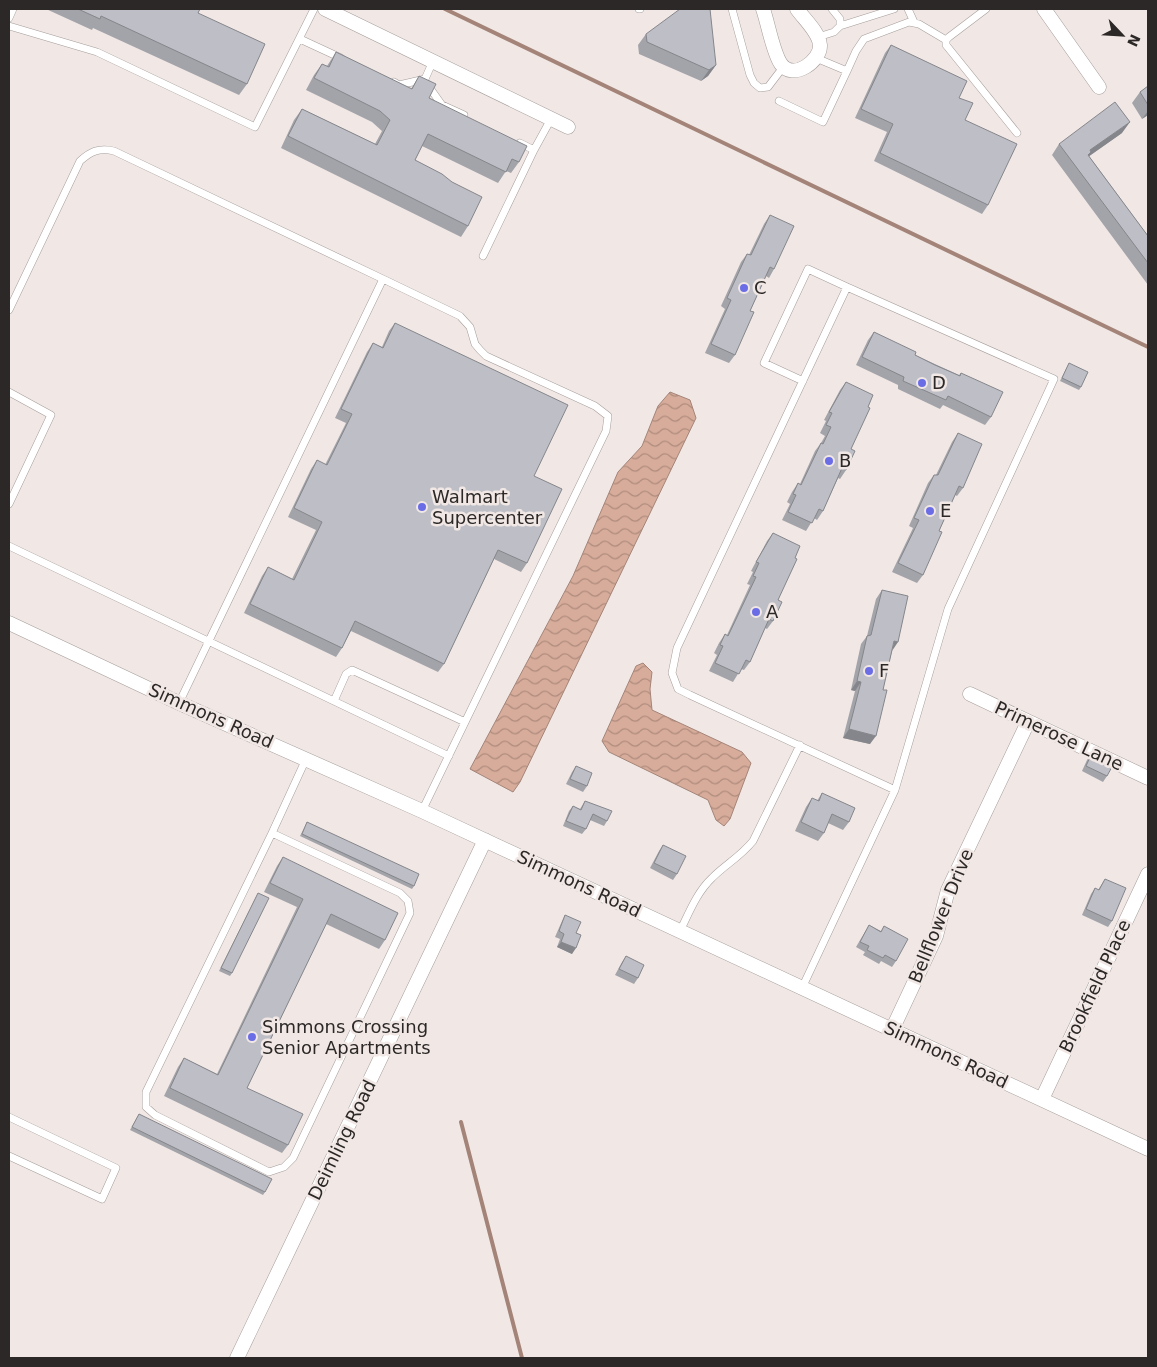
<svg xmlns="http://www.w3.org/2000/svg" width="1157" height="1367" viewBox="0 0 1157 1367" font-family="'DejaVu Sans',sans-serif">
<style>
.water{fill:url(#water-waves);stroke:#a48478}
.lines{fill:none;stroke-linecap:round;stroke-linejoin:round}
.stream{stroke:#a48478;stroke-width:4}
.service-casing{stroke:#a59d9b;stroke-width:8}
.minor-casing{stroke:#a59d9b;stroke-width:15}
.service{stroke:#fff;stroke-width:7}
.minor{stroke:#fff;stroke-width:14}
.wall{fill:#a3a4aa}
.shaded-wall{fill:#85868b}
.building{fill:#bebfc6;stroke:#85868b}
.poi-dot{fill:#6b6de7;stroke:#f1e8e5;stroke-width:2}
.labels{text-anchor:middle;stroke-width:5;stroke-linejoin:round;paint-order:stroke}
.poi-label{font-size:18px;fill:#2b2827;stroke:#f1e8e5;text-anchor:start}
.street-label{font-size:18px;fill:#2b2827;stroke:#f1e8e5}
</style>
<defs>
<pattern id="water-waves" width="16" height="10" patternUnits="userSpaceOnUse" patternTransform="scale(1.25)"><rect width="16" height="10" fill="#d8ac9b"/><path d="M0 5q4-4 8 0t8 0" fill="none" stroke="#af8c7e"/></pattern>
</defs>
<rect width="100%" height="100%" fill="#f1e8e5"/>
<!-- water -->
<path class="water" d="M670,392L690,400L696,418L520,782L513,792L470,769L573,576L618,472L642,446L658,406Z
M643,663L652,672L650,689L652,710L742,752L751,763L730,819L724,826L716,820L708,800L609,752L602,741L636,666Z"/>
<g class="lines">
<!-- stream -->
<path class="stream" d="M445,9L1148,347
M461,1122L522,1358"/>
<!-- service casing -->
<g class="service-casing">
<path id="service" d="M639,9H640
M732,9L750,75L754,83L760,88L768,87L784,66
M908,9L914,22
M986,9L949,37L946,40V45L1017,133
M9,18L13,9
M9,26L97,52L255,127L314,9
M840,26L894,9
M818,37L834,32L840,26V19L832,9
M300,39L341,58
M816,58L847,71L856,51L864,39L909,22L919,24L946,40
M394,82L399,85L425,79L433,61
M427,84L442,105L464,115
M779,101L823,122L847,71
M520,143L534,150L551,119
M483,256L534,150
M383,279L460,316L470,327L475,344L480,350L486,356L595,406L608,416L606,431L422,811
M9,310L80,161C90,152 99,147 114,151L383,279L179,703
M803,381L764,363L808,269L847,287
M9,392L51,415L9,504
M9,546L449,756
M334,701L346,674L352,670L465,722
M272,833L400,893L408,901L410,913L293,1158L284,1167L269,1172L155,1115L146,1107V1092L272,833L306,759
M680,931C689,913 697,892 712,878C726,864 740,857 753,841L800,745
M802,988L895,790L948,609L1054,379L847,287L677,648L672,673L678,689L690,695L895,790
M9,1117L116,1168L102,1199L9,1156"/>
</g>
<!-- minor casing -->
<g class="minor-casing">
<path id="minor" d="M325,9L568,127
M763,9C768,23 773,53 781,64C793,81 821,61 820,45C819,32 804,19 797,9
M1044,9L1099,87
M9,623L179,703L422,811L1148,1149
M970,694L1148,778
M892,1030L936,936L948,890L1028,722
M1042,1099L1148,874
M237,1358L485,840"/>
</g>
<!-- service -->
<use href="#service" class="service"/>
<!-- minor -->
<use href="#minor" class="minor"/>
</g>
<!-- wall -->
<path class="wall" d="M46,9H200L198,13L247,84L239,95L93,28L92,30Z
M646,34L716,65L708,76L701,81L639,54L638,45Z
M891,45L959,98L965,120L988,205L982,214L874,161L887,132L855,118L885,53Z
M336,52L411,89L419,76L429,98L519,162L511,173L506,171L498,183L422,146L415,160L468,226L461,237L281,148L294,120L302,109L375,144L382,131L372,122L306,90L314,75L322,64L327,66Z
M1148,86V115L1142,119L1132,103L1140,92Z
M1122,133L1089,156L1148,236V285L1052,155L1059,144Z
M770,215L774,269L769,278L766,276L750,311L735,355L729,363L705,353L725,309L721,306L741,262L747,254L749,255L764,224Z
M395,323L534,476L527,563L521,572L494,559L444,664L438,672L351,631L342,648L336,657L244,613L262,576L268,567L292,579L316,530L288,517L311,469L317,460L325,465L346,423L335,418L367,352L373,343L382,347L389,331Z
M874,332L915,355L959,375L961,373L991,417L985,425L943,405L940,409L898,389V385L856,365L868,340Z
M1069,363L1081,387L1079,390L1060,381Z
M846,382L868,407L851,449L846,470L840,479L838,478L823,511L817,520L814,518L806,531L782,520L790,504L787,502L792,492L798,483L800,484L815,451L821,443L825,436L820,433L826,421L824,420L840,390Z
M958,433L963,488L957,496L955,495L939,531L923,575L917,583L892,572L913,528L909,526L928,483L934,475H936L952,442Z
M773,533L795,558L778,600L773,621L767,629L765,628L750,662L744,670L741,669L733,682L709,671L717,655L714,653L719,643L725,634L727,635L750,585L747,584L753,572L751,571L767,541Z
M882,590L892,651L870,744L843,738L855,691L851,690L861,644L867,636L876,599Z
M1091,755L1107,776L1103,782L1082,771L1087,760Z
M576,766L587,786L583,792L566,784L572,772Z
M822,793L849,822L843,830L828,823L824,833L818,841L795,831L806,807L812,798L817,801Z
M585,801L607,821L604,826L590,820L586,829L582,834L563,826L569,811L573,806L580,809Z
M307,822L414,886L412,889L300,836Z
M663,845L677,874L673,880L650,868L659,851Z
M283,857L385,940L379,949L326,924L247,1088L288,1145L282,1153L164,1096L178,1067L184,1058L217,1074L297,907L264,892L277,866Z
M1105,879L1112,921L1108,927L1082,915L1091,894L1095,888L1098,890Z
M258,893L232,973L230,976L219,971Z
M565,915L576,933L572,954L557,947L560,939L555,937L562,921Z
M869,925L881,931L884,926L896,961L892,967L881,961L879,964L863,955L865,952L856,947Z
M626,956L638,978L634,984L615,975L622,962Z
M139,1114L265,1192L263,1195L130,1130Z"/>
<!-- shaded-wall -->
<path class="shaded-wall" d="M716,65L708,76L701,81L709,70Z
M1148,111V115L1142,119Z
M1130,122L1122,133L1088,157L1090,150Z
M894,641L898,642L892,651Z
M857,681L861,682L855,691L851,690Z
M849,729L876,736L870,744L843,738Z
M561,942L576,948L572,954L557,947Z"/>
<!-- building -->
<path class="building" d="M78,9H200L198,13L265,44L247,84L101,16L100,19Z
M680,9H710L716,65L709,70L647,42L646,34Z
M891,45L967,81L959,98L973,103L965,120L1017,144L988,205L880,153L893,124L861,109Z
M336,52L412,89L419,76L436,84L429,98L527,146L519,162L512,159L506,172L428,134L415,160L442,174L452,182L482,197L468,226L288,136L302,109L377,145L390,120L380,111L314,78L322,64L329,67Z
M1148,86V105L1140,92Z
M1115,102L1130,122L1090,150L1091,152L1088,155L1148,236V263L1059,144Z
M770,215L794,226L774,269L770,267L750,311L754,312L735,355L711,344L731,300L727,298L747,254L751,255Z
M395,323L568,405L534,476L562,489L527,563L498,550L444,664L355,621L342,648L250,604L268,567L294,580L322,522L294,508L317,460L327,465L352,414L341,409L373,343L383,348Z
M874,332L916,352L915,355L935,365L960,376L961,373L1003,392L991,417L948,396L946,400L903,381L904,377L862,357Z
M1069,363L1088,372L1081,387L1062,378Z
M846,382L873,395L868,407L870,408L851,449L855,451L846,470L842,468L823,511L819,509L812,523L788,512L796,495L793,494L798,483L801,485L821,443L823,444L831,427L826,425L832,413L829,412Z
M958,433L982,444L963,488L959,486L939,531L942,532L923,575L898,563L919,520L914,518L934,475H938Z
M773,533L800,546L795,558L797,559L778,600L782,602L773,621L769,619L750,662L746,660L739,674L715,663L723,646L720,645L725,634L728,636L756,577L753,576L759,563L756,562Z
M882,590L908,596L898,642L894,641L883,690H887L876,736L849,729L861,682L857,681L867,636L871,635Z
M1091,755L1113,765L1107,776L1086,766Z
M576,766L592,773L587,786L570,779Z
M822,793L855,808L849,822L832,814L824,833L801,822L812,798L819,801Z
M585,801L612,811L607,821L593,814L586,829L566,821L573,806L581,810Z
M307,822L419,874L414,886L302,834Z
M663,845L686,856L677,874L654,863Z
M283,857L398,913L385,940L331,914L247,1088L303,1114L288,1145L170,1088L184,1058L218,1075L303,899L270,883Z
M1105,879L1126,888L1112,921L1086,909L1095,888L1099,890Z
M258,893L269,898L232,973L221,968Z
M565,915L581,922L576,933L581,935L576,948L561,942L564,934L559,931Z
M869,925L881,932L884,926L908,939L896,961L885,955L883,958L867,950L869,946L860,942Z
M626,956L644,965L638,978L619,969Z
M139,1114L272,1179L265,1192L132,1127Z"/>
<!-- markers -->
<g class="poi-dot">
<circle cx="744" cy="288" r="5"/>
<circle cx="922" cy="383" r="5"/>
<circle cx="829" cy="461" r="5"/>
<circle cx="422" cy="507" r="5"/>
<circle cx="930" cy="511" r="5"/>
<circle cx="756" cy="612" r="5"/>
<circle cx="869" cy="671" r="5"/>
<circle cx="252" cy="1037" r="5"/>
</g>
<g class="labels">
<!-- poi labels -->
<g class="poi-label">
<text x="754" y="294">C</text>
<text x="932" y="389">D</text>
<text x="839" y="467">B</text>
<text x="432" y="503">Walmart<tspan x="432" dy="21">Supercenter</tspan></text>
<text x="940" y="517">E</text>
<text x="766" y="618">A</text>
<text x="879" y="677">F</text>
<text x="262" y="1033">Simmons Crossing<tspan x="262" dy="21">Senior Apartments</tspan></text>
</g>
<!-- street labels -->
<g class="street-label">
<text transform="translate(211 716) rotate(24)" y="6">Simmons Road</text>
<text transform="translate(1059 736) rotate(25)" y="6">Primerose Lane</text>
<text transform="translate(579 884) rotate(25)" y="6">Simmons Road</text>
<text transform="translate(941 916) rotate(-68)" y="6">Bellflower Drive</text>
<text transform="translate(1095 986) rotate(-65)" y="6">Brookfield Place</text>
<text transform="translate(946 1055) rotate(25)" y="6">Simmons Road</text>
<text transform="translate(342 1140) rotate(-64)" y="6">Deimling Road</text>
</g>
</g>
<!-- border -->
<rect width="1157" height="1367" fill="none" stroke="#2b2827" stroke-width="20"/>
<!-- north arrow -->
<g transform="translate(1122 35) rotate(115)" stroke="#f1e8e5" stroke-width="4" paint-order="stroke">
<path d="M0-4L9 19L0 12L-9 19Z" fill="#2b2827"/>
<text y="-8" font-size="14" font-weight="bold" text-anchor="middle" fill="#2b2827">N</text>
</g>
</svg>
